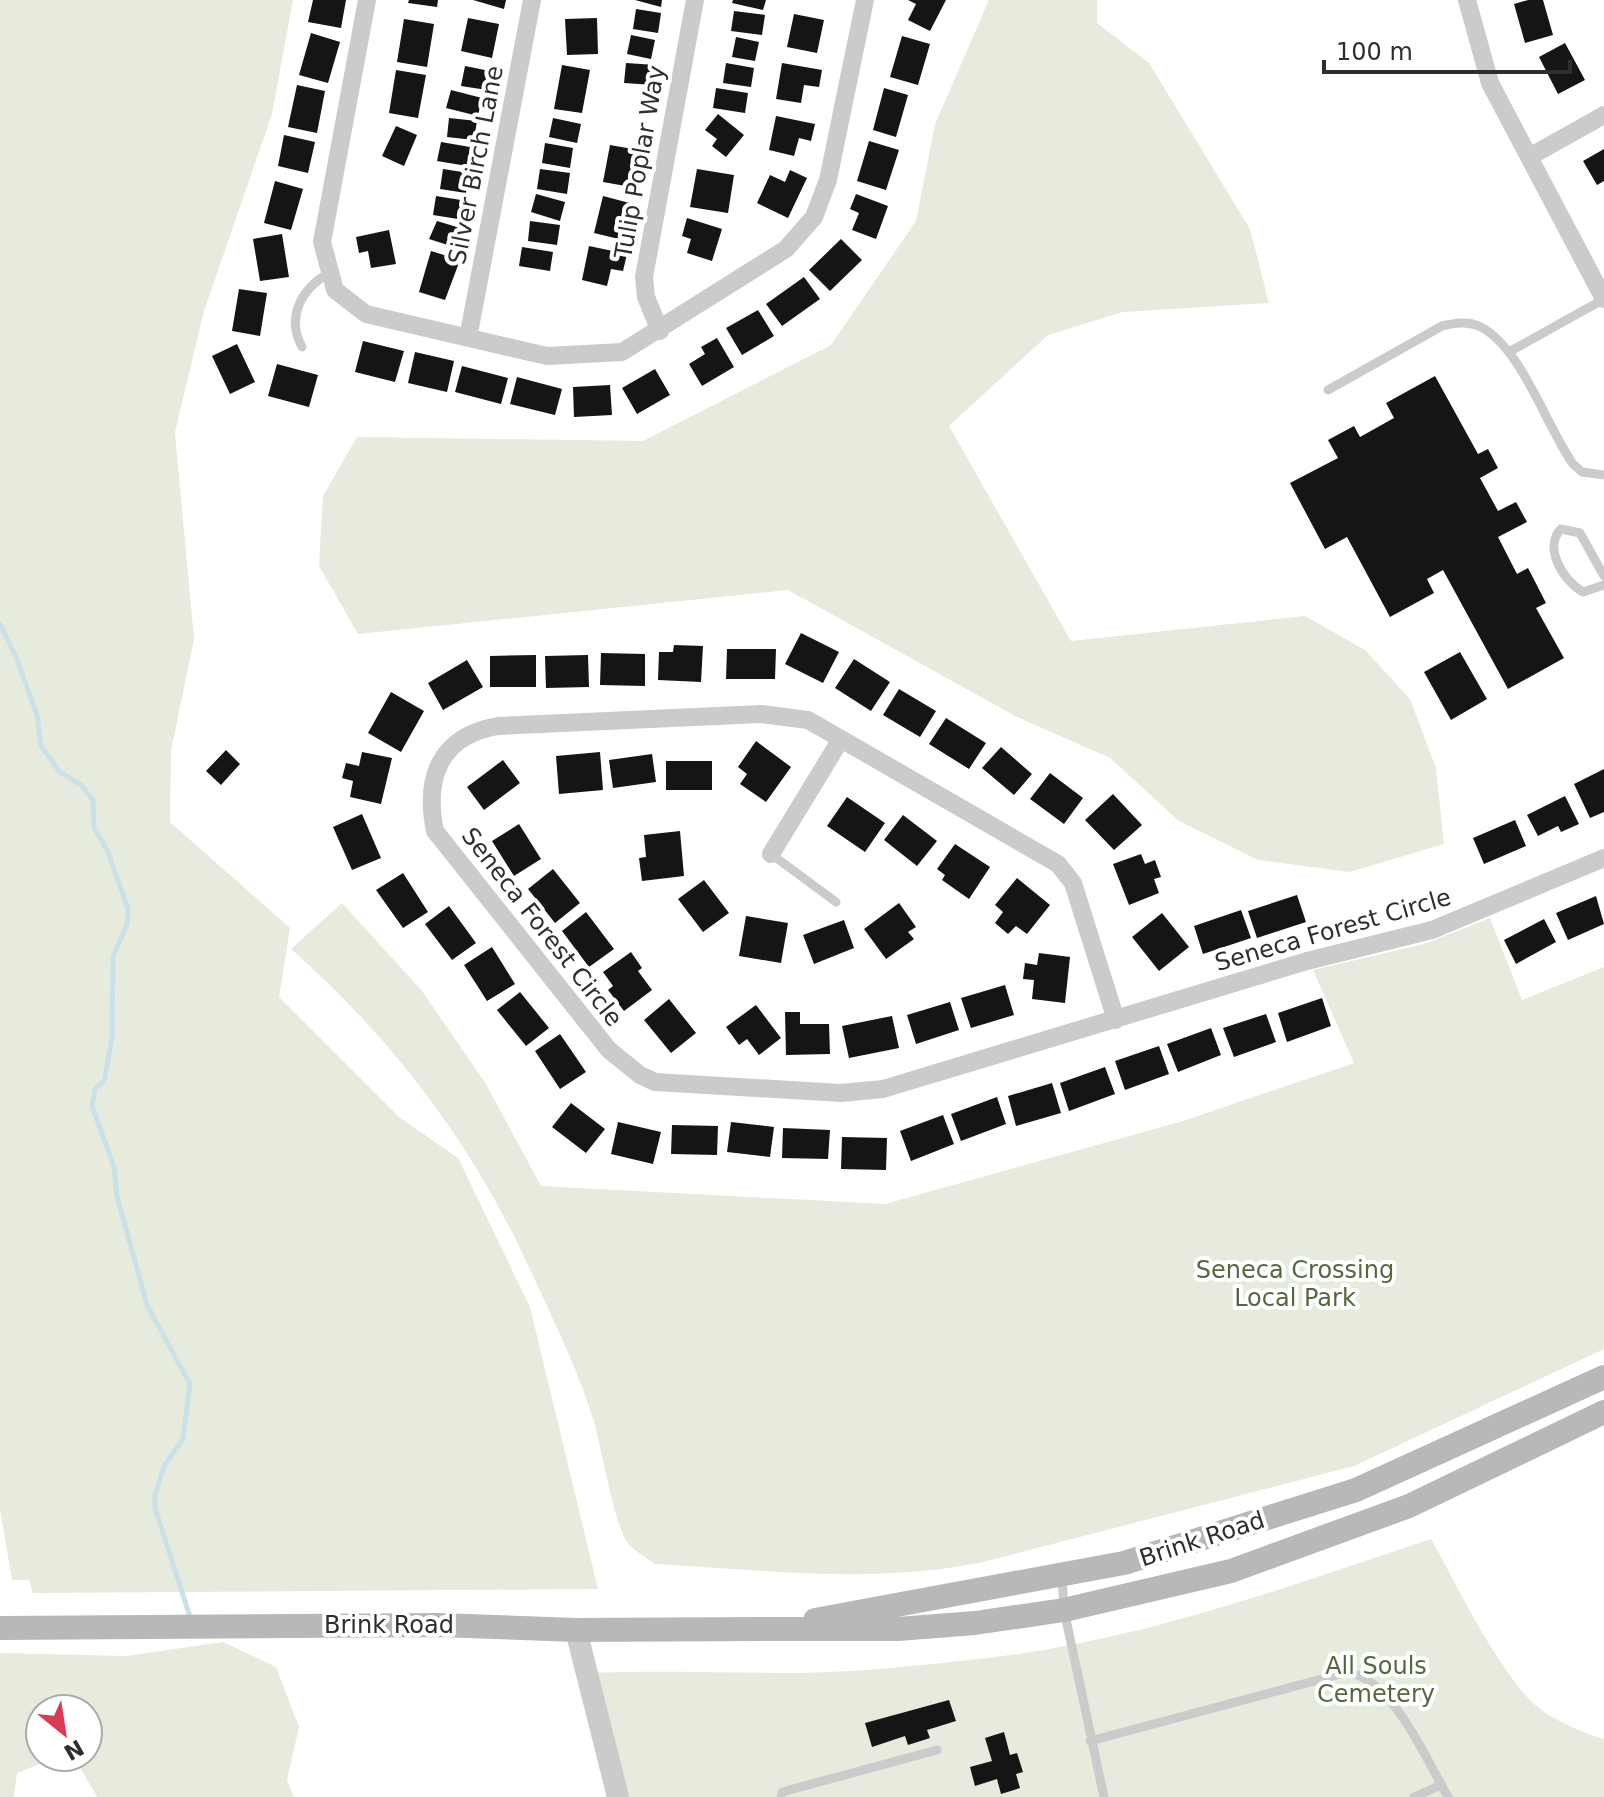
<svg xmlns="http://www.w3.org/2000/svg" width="1604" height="1797" viewBox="0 0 1604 1797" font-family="'DejaVu Sans',sans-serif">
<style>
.green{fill:#e6ebdd}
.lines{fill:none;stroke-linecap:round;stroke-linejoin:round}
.stream{stroke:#cae1ea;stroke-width:5}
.building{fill:#151515}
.service{stroke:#cbcbcb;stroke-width:9}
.minor{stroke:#cbcbcb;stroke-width:18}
.tertiary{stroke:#cbcbcb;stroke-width:22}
.secondary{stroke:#b8b8b8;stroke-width:24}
.labels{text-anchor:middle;stroke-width:8;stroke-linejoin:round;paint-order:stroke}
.street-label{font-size:24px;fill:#2e2e2e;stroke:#fff}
.park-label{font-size:24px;fill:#56683e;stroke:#fff}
</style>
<rect width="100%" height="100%" fill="#fff"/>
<!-- green -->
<path class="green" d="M0,0H293L272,114L204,311L175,432L194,639L171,751L170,822L290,928L279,997L399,1117L458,1158L530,1307L598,1589L33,1593L29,1580H12L0,1509Z
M989,0H1097V23L1149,63L1250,229L1269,303L1123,312L1048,335L949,426L1071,641L1305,616L1365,650L1410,699L1436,768L1444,844L1350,872L1258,860L1179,821L1110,758L1015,716L788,590L358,634L319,566L323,496L357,437L643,441L831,345L916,221L935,124Z
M342,903L422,991L486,1084L541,1186L885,1204L1183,1121L1354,1063L1313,970L1424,944L1490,918L1522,1000L1604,967V1349L1354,1466L987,1561C878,1585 766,1570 655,1564C647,1558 632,1550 627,1542C615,1525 601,1448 595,1425C579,1371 551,1315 527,1263C471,1142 391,1037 291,949Z
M1431,1539C1461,1592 1488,1652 1528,1698C1545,1717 1580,1732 1604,1739V1797H618L587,1673C658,1670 728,1673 799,1673C861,1672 925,1665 987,1658C1139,1641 1287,1587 1431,1539Z
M223,1642L276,1667L299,1727L287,1780L294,1797H97L74,1757H88V1709H40V1757H57L17,1773L14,1797H0V1653L126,1656Z"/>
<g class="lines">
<!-- stream -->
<path class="stream" d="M0,624L16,657L37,715L41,746L60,772L81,785L93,800L94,827L108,852L128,909L127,924L113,957L112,1039L104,1081L95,1089L92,1106L114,1167L117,1196L147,1305L190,1384L183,1439L164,1466L155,1495V1508L189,1614"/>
</g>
<!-- building -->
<path class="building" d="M313,0H346L341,28L308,22Z
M409,0H438L437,7L408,3Z
M473,0H506L504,9Z
M635,0H662L661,7Z
M733,0H766L763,10L732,3Z
M908,0H946L930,31L908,20L916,4Z
M1528,0H1543L1553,35L1525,43L1514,4Z
M636,9L661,13L658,33L633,29Z
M734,11L765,15L762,35L731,31Z
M794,14L824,20L817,53L787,47Z
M468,18L499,24L492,58L461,51Z
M597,18L598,54L567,55L565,19Z
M404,19L434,24L427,67L397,62Z
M311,33L340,42L328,83L299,75Z
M631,35L655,40L651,59L627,54Z
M902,36L930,44L918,85L890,77Z
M736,37L759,42L755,61L732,57Z
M1565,43L1585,80L1558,94L1539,57Z
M626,63L656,65L654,85L624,83Z
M726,63L754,68L751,87L723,83Z
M782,63L822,70L819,87L804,85L801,103L776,99Z
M562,65L590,70L582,113L554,109Z
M465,66L490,71L487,90L461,86Z
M396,70L426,75L418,118L389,113Z
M297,85L325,91L317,133L288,127Z
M716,88L748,93L745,113L713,108Z
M884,88L908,95L896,137L873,130Z
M451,90L482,98L478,116L446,108Z
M718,114L744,135L726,157L712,146L717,139L705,130Z
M776,116L815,124L811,141L799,138L794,156L769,150Z
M449,118L477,121L474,140L447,137Z
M553,118L581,124L577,143L549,137Z
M396,126L417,135L404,166L382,156Z
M284,135L315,142L308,173L278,166Z
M869,141L899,150L886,190L857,181Z
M441,142L470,147L467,166L437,161Z
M545,143L573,148L570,168L542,163Z
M610,145L644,151L637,188L603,182Z
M1604,149V181L1597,185L1583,161Z
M443,169L469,173L466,193L440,189Z
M540,169L570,173L567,194L537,189Z
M697,169L734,175L728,213L690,207Z
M790,170L807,178L788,218L757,203L770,175L785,182Z
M275,181L303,189L291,230L264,223Z
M536,194L565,202L560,221L531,212Z
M856,194L888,206L876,239L852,230L859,213L850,209Z
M436,196L461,200L458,219L433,215Z
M603,196L637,205L627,241L594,233Z
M687,218L722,229L712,261L687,253L691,239L682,236Z
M437,221L460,228L454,247L429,239Z
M530,221L560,225L557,245L528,241Z
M389,230L396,264L371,268L368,251L359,253L356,237Z
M282,234L289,277L260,281L253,239Z
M841,239L862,260L830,291L809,270Z
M589,246L627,254L623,271L611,269L607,286L582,280Z
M522,247L553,252L550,271L519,266Z
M431,251L460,260L445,300L419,292Z
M804,277L820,299L782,326L766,304Z
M239,289L267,293L260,336L232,331Z
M758,310L774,336L742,355L726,328Z
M717,338L734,367L702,386L689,364L705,354L701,347Z
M363,341L404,351L395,382L355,372Z
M237,344L255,382L230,394L212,356Z
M415,352L454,361L447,392L408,383Z
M277,364L318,375L309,407L268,396Z
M462,366L508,378L501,404L455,392Z
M655,369L670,395L637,414L622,388Z
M1435,376L1478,454L1488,449L1498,468L1480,478L1498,511L1516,502L1527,522L1498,537L1517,574L1528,568L1546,603L1536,608L1564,658L1508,689L1443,570L1427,579L1434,593L1390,617L1347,537L1325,549L1290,483L1338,458L1328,440L1354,426L1360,437L1394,418L1386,403Z
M517,377L562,389L555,415L510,404Z
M610,385L612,415L574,417L573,387Z
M801,633L839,652L823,683L785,664Z
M674,645L703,646L701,682L658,680L659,652H673Z
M727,649H776L775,679H726Z
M1460,652L1487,699L1451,720L1424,672Z
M601,653L645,654V686L600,685Z
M536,655V687H490V656Z
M588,655L589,687L546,688L545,656Z
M854,659L890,682L871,711L835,688Z
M467,660L483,687L443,710L428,683Z
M899,689L936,711L920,737L883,715Z
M391,692L424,711L401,752L368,733Z
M946,718L986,743L969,769L929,744Z
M756,741L791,767L766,802L740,784L747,774L738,767Z
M1001,747L1032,774L1014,795L982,768Z
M226,750L240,764L221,785L206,771Z
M362,752L392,758L381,804L350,797L353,781L342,778L346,763L359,766Z
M600,752L603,790L559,794L556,756Z
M652,754L656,782L613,788L609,760Z
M503,760L520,783L484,810L467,787Z
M666,761H712V790H666Z
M1604,769V812L1590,818L1574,784Z
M1050,773L1083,798L1064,824L1030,799Z
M1113,794L1142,825L1114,850L1085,820Z
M1565,796L1579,824L1561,832L1558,826L1538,836L1527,815Z
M847,797L885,823L865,852L827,826Z
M362,814L381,858L352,870L333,827Z
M903,815L937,841L917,866L884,840Z
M1515,820L1526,846L1484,864L1473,838Z
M519,824L541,859L514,876L492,841Z
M680,831L684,876L642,881L639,858L646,857L644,835Z
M955,844L990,867L969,899L942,880L945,875L937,869Z
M1141,854L1145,864L1155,860L1161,877L1154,879L1159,893L1129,905L1113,864Z
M553,869L580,903L555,923L528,889Z
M403,873L428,912L403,928L376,890Z
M1017,878L1050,905L1027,934L1016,926L1008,934L995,923L1003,912L995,905Z
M704,880L729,913L703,932L678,899Z
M1297,895L1306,922L1257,938L1248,911Z
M1596,896L1604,924L1568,940L1556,913Z
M899,903L916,927L908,932L914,939L886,959L864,929Z
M449,906L476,943L452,960L425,924Z
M1241,910L1251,938L1203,954L1194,926Z
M586,912L614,949L589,967L562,931Z
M1162,913L1189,947L1159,971L1132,937Z
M746,916L788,923L781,963L739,956Z
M1544,919L1556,942L1516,964L1504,940Z
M844,920L854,948L814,964L803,935Z
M492,947L515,984L487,1001L464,965Z
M631,952L642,968L638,971L652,990L624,1011L608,990L613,986L603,972Z
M1039,953L1070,957L1065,1003L1032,999L1034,980L1023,979L1025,963L1037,965Z
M1005,985L1014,1015L971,1028L961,998Z
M520,992L549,1028L526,1046L497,1010Z
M1322,998L1331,1026L1287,1042L1278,1013Z
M669,999L696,1033L671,1053L644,1020Z
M950,1002L959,1030L916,1044L907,1015Z
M756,1005L781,1038L759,1055L747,1039L739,1045L726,1027Z
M785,1012H800V1024H829L830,1054L786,1055Z
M1266,1014L1276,1042L1234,1057L1223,1028Z
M892,1016L899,1048L849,1058L842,1026Z
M1211,1028L1221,1055L1178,1072L1167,1044Z
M560,1034L586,1072L560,1089L535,1051Z
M1159,1046L1169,1074L1125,1090L1115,1061Z
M1105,1067L1115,1094L1069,1111L1060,1083Z
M1052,1083L1061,1113L1016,1126L1008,1096Z
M997,1097L1006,1124L961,1141L951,1114Z
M571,1103L605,1129L586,1153L552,1127Z
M943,1115L954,1144L911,1161L900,1131Z
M618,1122L661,1132L653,1164L611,1154Z
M731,1122L774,1127L770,1157L727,1152Z
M672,1125L718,1126L717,1155L671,1154Z
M783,1128L830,1130L828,1159L782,1158Z
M842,1137L887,1138L886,1170L841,1169Z
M949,1700L956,1721L927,1730L930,1738L908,1745L905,1736L872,1747L865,1723Z
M1004,1732L1010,1755L1017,1753L1023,1772L1016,1774L1020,1788L1001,1794L997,1779L975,1786L970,1767L992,1761L985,1738Z"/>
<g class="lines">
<!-- service -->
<path class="service" d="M302,347C286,317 301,289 329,273
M1509,352L1604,299
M1328,390L1442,326C1455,323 1467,321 1479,326C1521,346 1546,426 1573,464L1582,472L1604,475
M1604,576L1580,533L1561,529C1543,547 1563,581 1583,592L1604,585
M771,854L836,902
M1062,1576L1064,1610L1104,1797
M1090,1741L1348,1672C1393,1680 1426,1759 1448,1797
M781,1797L782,1792L937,1750
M1414,1797L1441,1785"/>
<!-- minor -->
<path class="minor" d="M367,0L322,242L335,290L366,314L547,356L622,352L786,249L814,217L828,180L865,0
M1467,0L1490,83L1604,299
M1529,157L1604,115
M660,331L646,297L644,277L695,0
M468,338L532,0
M771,854L841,739
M1116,1020L1073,883L1058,864L808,720L761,714L498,726C440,736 424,777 435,831L609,1050L640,1075L655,1082L841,1093L883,1089L1307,961L1432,930L1604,858"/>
<!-- tertiary -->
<path class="tertiary" d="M576,1630L618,1797"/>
<!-- secondary -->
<path class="secondary" d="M815,1620L1124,1563L1356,1490L1604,1377
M0,1628L439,1625L576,1630L778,1629H898L975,1623L1064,1610L1231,1571L1409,1506L1604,1412"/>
</g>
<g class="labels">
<!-- street labels -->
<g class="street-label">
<text transform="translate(640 162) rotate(-80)" y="8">Tulip Poplar Way</text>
<text transform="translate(476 165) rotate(-79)" y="8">Silver Birch Lane</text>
<text transform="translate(542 927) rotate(52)" y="8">Seneca Forest Circle</text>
<text transform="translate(1333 930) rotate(-16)" y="8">Seneca Forest Circle</text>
<text transform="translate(1202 1539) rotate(-18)" y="8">Brink Road</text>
<text x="389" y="1633">Brink Road</text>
</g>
<!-- park labels -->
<g class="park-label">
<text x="1295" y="1278">Seneca Crossing<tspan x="1295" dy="28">Local Park</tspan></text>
<text x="1376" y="1674">All Souls<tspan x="1376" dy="28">Cemetery</tspan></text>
</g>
</g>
<!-- north arrow -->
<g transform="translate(64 1733) rotate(150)"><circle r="38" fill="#ffffff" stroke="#ababab" stroke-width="2"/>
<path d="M0-6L14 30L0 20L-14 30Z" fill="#dd3956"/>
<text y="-12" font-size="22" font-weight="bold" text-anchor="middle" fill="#2e2e2e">N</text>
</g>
<!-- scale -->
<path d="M1324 60v12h246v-12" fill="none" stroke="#2e2e2e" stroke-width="4"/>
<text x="1336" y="60" font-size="24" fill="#2e2e2e" stroke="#ffffff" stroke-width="6" paint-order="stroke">100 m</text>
</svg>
